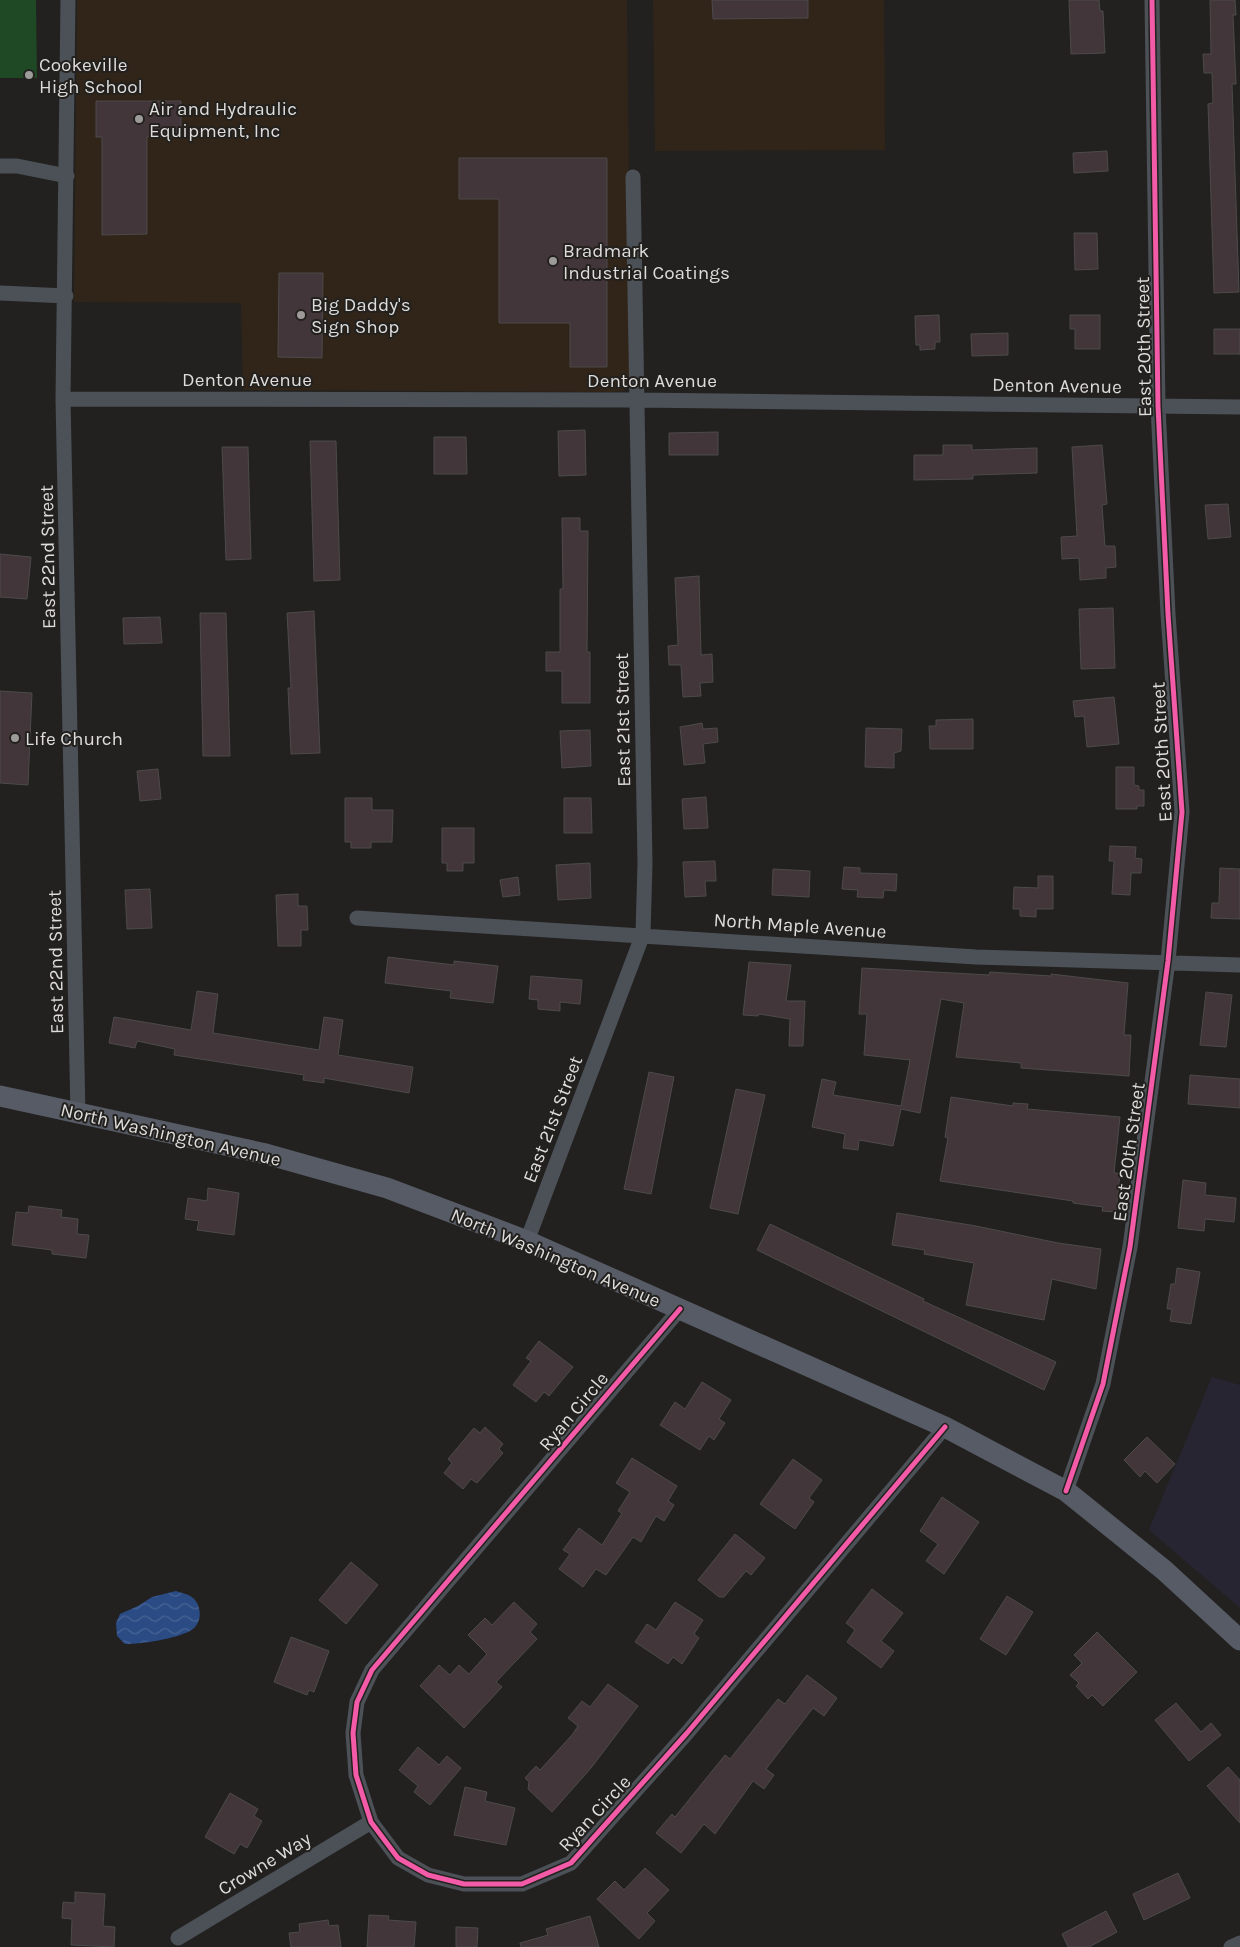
<svg xmlns="http://www.w3.org/2000/svg" width="1240" height="1947" viewBox="0 0 1240 1947" font-family="Karla,sans-serif">
<style>
.commercial{fill:#282533}
.industrial{fill:#312519}
.garden{fill:#1f4824}
.water{fill:url(#water-waves)}
.building{fill:#43363b;stroke:#4c4b4a}
.lines{fill:none;stroke-linecap:round;stroke-linejoin:round}
.minor{stroke:#4c5158;stroke-width:15}
.secondary{stroke:#565b65;stroke-width:21}
.cycleway-casing{stroke:#23211e;stroke-width:8}
.cycleway{stroke:#f35aa7;stroke-width:5}
.poi-dot{fill:#9d9b9a;stroke:#23211e;stroke-width:2}
.labels{text-anchor:middle;stroke-width:4;stroke-linejoin:round;paint-order:stroke}
.poi-label{font-size:19px;fill:#dfdddc;stroke:#23211e;text-anchor:start}
.street-label{font-size:19px;fill:#dfdddc;stroke:#23211e}
</style>
<defs>
<pattern id="water-waves" width="16" height="10" patternUnits="userSpaceOnUse" patternTransform="scale(1.25)"><rect width="16" height="10" fill="#2a4b84"/><path d="M0 5q4-4 8 0t8 0" fill="none" stroke="#486495"/></pattern>
</defs>
<rect width="100%" height="100%" fill="#22211f"/>
<!-- commercial -->
<path class="commercial" d="M1212,1377L1240,1385V1608L1149,1530Z"/>
<!-- industrial -->
<path class="industrial" d="M77,0H627L631,375L629,386L623,391L613,392L243,390L241,303L74,302Z
M653,0H884L885,150L655,151Z"/>
<!-- garden -->
<path class="garden" d="M0,0H36L37,78H0Z"/>
<!-- water -->
<path class="water" d="M176,1591C181,1593 189,1594 193,1598C203,1607 202,1625 190,1631C174,1639 143,1644 125,1644L117,1636L116,1623L120,1614L138,1606L152,1597Z"/>
<!-- building -->
<path class="building" d="M712,0H808V18L713,19Z
M1069,0H1099L1100,11H1103L1105,53L1071,54Z
M1210,0H1235L1236,15H1233L1236,84H1232L1239,292L1214,293L1208,104L1213,103L1212,73H1204L1203,54H1211Z
M96,101H181V137H147V234L102,235V137H96Z
M1107,151L1108,171L1074,173L1073,153Z
M459,158H607V367H570V323H499V199H459Z
M1074,233H1097L1098,269L1075,270Z
M279,273H323L322,358L278,357Z
M939,315L940,342H935V349L920,350V345H916L915,316Z
M1070,315H1100V349H1075V329H1070Z
M1214,329H1240V354H1214Z
M1008,333V355L972,356L971,334Z
M585,430L586,475L559,476L558,431Z
M718,432V455H669V433Z
M434,437H466L467,474H434Z
M310,441H336L340,580L314,581Z
M943,445H972V450L1037,448V473L973,475V479L914,480V455H943Z
M1102,445L1107,504L1102,505L1105,546H1115L1116,567L1106,568V578L1080,580L1079,558L1062,559L1061,537L1077,536L1072,447Z
M222,447H248L251,559L226,560Z
M1228,504L1231,537L1208,539L1205,505Z
M562,518H580V531H588L587,652H590V703H562V671H546V652H560V589H563Z
M0,554L31,557L27,599L0,597Z
M699,576L701,655L712,654L713,682L700,683L701,696L683,697L681,665H669L668,646L678,645L675,578Z
M1113,608L1115,668L1081,669L1079,609Z
M314,611L320,753L291,754L288,688H291L287,613Z
M200,613H226L230,756H203Z
M160,617L162,643L124,644L123,618Z
M0,691L32,693L28,785L0,783Z
M1114,697L1119,744L1087,747L1084,716L1075,717L1073,701Z
M973,719V749H930L929,726H936V720Z
M702,723L703,729L717,728L718,742L703,744L705,763L684,765L680,727Z
M866,728L902,729L901,751L894,753V768L865,767Z
M590,730L591,766L562,768L560,731Z
M1116,767H1134V785L1139,786V790H1144V806H1137V809H1116Z
M158,769L161,799L140,801L137,771Z
M706,797L708,828L684,829L682,799Z
M345,798H372V810H393L392,842H371V848H351V842H345Z
M564,798H591L592,833H564Z
M442,828H474V863H463V871H447V863H442Z
M1110,846L1136,847L1135,858L1142,859L1141,873H1131L1130,895L1112,894L1114,861H1109Z
M715,861L716,881H705L706,896L685,897L683,862Z
M590,863L591,898L558,900L556,865Z
M844,867L860,868V873L897,874L896,891L884,890L883,898L857,897L858,890L842,889Z
M1220,868L1240,869V919L1211,918L1212,903H1219Z
M773,869L810,871L809,897L772,895Z
M1038,876H1053V909H1036V917L1020,916V909H1013L1014,887L1038,888Z
M518,877L520,895L503,897L500,880Z
M150,889L152,928L127,929L125,890Z
M298,894V906H307L308,930H301V946H278L276,895Z
M388,957L454,965V961L498,966L493,1003L450,998L451,991L385,983Z
M749,962L791,965L786,1001H805L803,1046H789L790,1019L759,1014L758,1016L743,1015Z
M862,968L989,975L990,972L1051,976V974L1128,983L1124,1035H1131L1129,1076L1021,1068V1063L956,1057L964,1003L941,999L920,1113L901,1109L893,1146L859,1140L858,1150L843,1148L845,1134L812,1127L822,1079L836,1082L833,1095L901,1106L910,1060L864,1055L867,1014H859Z
M531,976L582,980L580,1004L560,1002V1011L538,1009V1000L529,999Z
M197,991L218,994L213,1033L319,1050L324,1017L343,1020L338,1055L413,1067L409,1093L324,1078V1083L303,1080L304,1075L174,1055L175,1049L137,1041L135,1048L109,1043L114,1017L191,1030Z
M1206,992L1232,995L1226,1047L1200,1045Z
M649,1072L674,1077L651,1194L624,1189Z
M1190,1075L1240,1079V1108L1188,1104Z
M736,1089L765,1095L738,1214L710,1208Z
M951,1097L1013,1106V1103L1028,1104L1027,1109L1120,1117L1114,1173H1120L1116,1212L1102,1211L1103,1207L1073,1203V1201L940,1181L948,1138L945,1137Z
M1183,1180L1206,1183L1205,1195L1236,1198L1234,1222L1205,1219L1204,1231L1178,1228Z
M208,1188L239,1193L234,1235L197,1230L199,1221L185,1219L188,1198L207,1201Z
M29,1206L62,1210L61,1217L78,1219L77,1234L89,1235L86,1258L52,1254V1250L12,1245L16,1212L28,1213Z
M897,1213L976,1226L1058,1243L1101,1249L1096,1289L1052,1279L1044,1320L966,1305L974,1263L924,1254L925,1250L892,1245Z
M770,1224L891,1283L924,1299L923,1301L1056,1362L1044,1390L757,1250Z
M1177,1268L1200,1272L1191,1324L1170,1321L1172,1309H1167L1171,1284H1175Z
M539,1341L573,1367L549,1396L544,1392L536,1402L513,1385L531,1361L526,1358Z
M702,1382L731,1400L719,1419L725,1423L714,1440L709,1436L700,1450L660,1425L675,1402L685,1409Z
M485,1427L503,1444L499,1449L503,1453L477,1483L471,1479L463,1489L444,1473L452,1463L448,1459L474,1428L480,1433Z
M1147,1437L1175,1464L1157,1483L1145,1471L1140,1477L1124,1460Z
M632,1458L677,1486L668,1501L674,1505L664,1521L656,1516L641,1542L633,1537L606,1575L596,1569L583,1587L559,1569L570,1554L563,1550L579,1528L602,1545L622,1513L618,1511L630,1492L616,1483Z
M793,1459L822,1480L809,1498L814,1502L795,1529L760,1504Z
M942,1497L979,1522L944,1574L926,1561L938,1544L920,1531Z
M735,1534L765,1558L751,1575L746,1571L724,1597H719L698,1580Z
M351,1562L378,1585L346,1624L319,1600Z
M872,1589L903,1613L881,1641L894,1651L881,1668L847,1642L855,1630L846,1623Z
M1007,1596L1033,1612L1006,1655L980,1639Z
M514,1602L537,1624L530,1632L537,1639L496,1682L502,1687L464,1728L420,1686L439,1665L450,1675L459,1665L469,1674L487,1654L468,1635L485,1618L492,1625Z
M675,1602L703,1620L694,1634L699,1638L682,1664L673,1657L668,1664L635,1642L647,1624L656,1630Z
M1097,1632L1137,1672L1103,1706L1092,1695L1088,1699L1076,1686L1079,1683L1070,1675L1082,1663L1074,1655Z
M291,1637L329,1651L314,1692L309,1690L307,1695L274,1682Z
M807,1675L837,1698L824,1716L813,1708L766,1769L774,1775L764,1789L753,1781L715,1834L704,1824L681,1853L656,1833L672,1814L675,1817L725,1755L730,1759L778,1699L785,1704Z
M608,1684L638,1706L591,1768L552,1812L528,1789L529,1782L525,1778L536,1766L540,1770L572,1735L578,1726L568,1718L582,1701L590,1707Z
M1176,1703L1201,1732L1211,1723L1221,1735L1189,1761L1155,1720Z
M418,1747L439,1765L447,1756L461,1768L430,1805L414,1792L418,1786L399,1770Z
M1228,1767L1240,1780V1823L1207,1786Z
M465,1787L487,1792L485,1801L515,1808L506,1845L454,1835Z
M230,1793L258,1809L254,1816L262,1821L247,1848L240,1844L234,1854L205,1837Z
M645,1868L669,1890L647,1913L655,1921L639,1939L597,1899L615,1881L624,1890Z
M1178,1873L1190,1898L1144,1920L1133,1894Z
M75,1892L105,1894L103,1926L115,1927L114,1947L71,1945L72,1919L62,1918L63,1902L75,1903Z
M1106,1911L1117,1932L1089,1947H1068L1062,1934Z
M369,1915L389,1916L388,1920L416,1922L414,1947H367Z
M590,1916L599,1947H521L520,1943L548,1935L546,1929Z
M328,1920L329,1926L338,1925L341,1947H291L289,1933L300,1932L299,1924Z
M456,1927L478,1928L477,1947H456Z"/>
<g class="lines">
<!-- minor -->
<path class="minor" d="M68,0L63,399L78,1114
M0,166H17L67,176
M0,293L66,296
M63,399L635,400L1240,407
M357,918L976,957L1240,965
M527,1241L643,934L645,863L633,177
M680,1309L372,1670L357,1702L353,1733L356,1775L371,1822L398,1858L428,1875L464,1884H522L571,1863L687,1733L945,1427
M1066,1491L1103,1384L1130,1247L1168,961L1182,812L1168,614L1158,406L1152,0
M178,1938L371,1822
M1231,1947L1240,1943"/>
<!-- secondary -->
<path class="secondary" d="M0,1096L266,1154L387,1188L527,1241L945,1427L1066,1491L1164,1570L1240,1640"/>
<!-- cycleway casing -->
<g class="cycleway-casing">
<path id="cycleway" d="M680,1309L372,1670L357,1702L353,1733L356,1775L371,1822L398,1858L428,1875L464,1884H522L571,1863L687,1733L945,1427
M1066,1491L1103,1384L1130,1247L1168,961L1182,812L1168,614L1158,406L1152,0"/>
</g>
<!-- cycleway -->
<use href="#cycleway" class="cycleway"/>
</g>
<!-- markers -->
<g class="poi-dot">
<circle cx="29" cy="75" r="5"/>
<circle cx="139" cy="119" r="5"/>
<circle cx="553" cy="261" r="5"/>
<circle cx="301" cy="315" r="5"/>
<circle cx="15" cy="738" r="5"/>
</g>
<g class="labels">
<!-- poi labels -->
<g class="poi-label">
<text x="39" y="71">Cookeville<tspan x="39" dy="22">High School</tspan></text>
<text x="149" y="115">Air and Hydraulic<tspan x="149" dy="22">Equipment, Inc</tspan></text>
<text x="563" y="257">Bradmark<tspan x="563" dy="22">Industrial Coatings</tspan></text>
<text x="311" y="311">Big Daddy's<tspan x="311" dy="22">Sign Shop</tspan></text>
<text x="25" y="745">Life Church</text>
</g>
<!-- street labels -->
<g class="street-label">
<text transform="translate(1143 347) rotate(-91)" y="7">East 20th Street</text>
<text x="247" y="386">Denton Avenue</text>
<text x="652" y="387">Denton Avenue</text>
<text transform="translate(1057 385) rotate(1)" y="7">Denton Avenue</text>
<text transform="translate(47 557) rotate(-91)" y="7">East 22nd Street</text>
<text transform="translate(622 720) rotate(-91)" y="7">East 21st Street</text>
<text transform="translate(1161 752) rotate(-93)" y="7">East 20th Street</text>
<text transform="translate(800 925) rotate(4)" y="7">North Maple Avenue</text>
<text transform="translate(55 962) rotate(-91)" y="7">East 22nd Street</text>
<text transform="translate(552 1119) rotate(-69)" y="7">East 21st Street</text>
<text transform="translate(171 1134) rotate(13)" y="7">North Washington Avenue</text>
<text transform="translate(1128 1152) rotate(-82)" y="7">East 20th Street</text>
<text transform="translate(556 1257) rotate(23)" y="7">North Washington Avenue</text>
<text transform="translate(573 1411) rotate(-50)" y="7">Ryan Circle</text>
<text transform="translate(594 1813) rotate(-47)" y="7">Ryan Circle</text>
<text transform="translate(264 1863) rotate(-31)" y="7">Crowne Way</text>
</g>
</g>
</svg>
